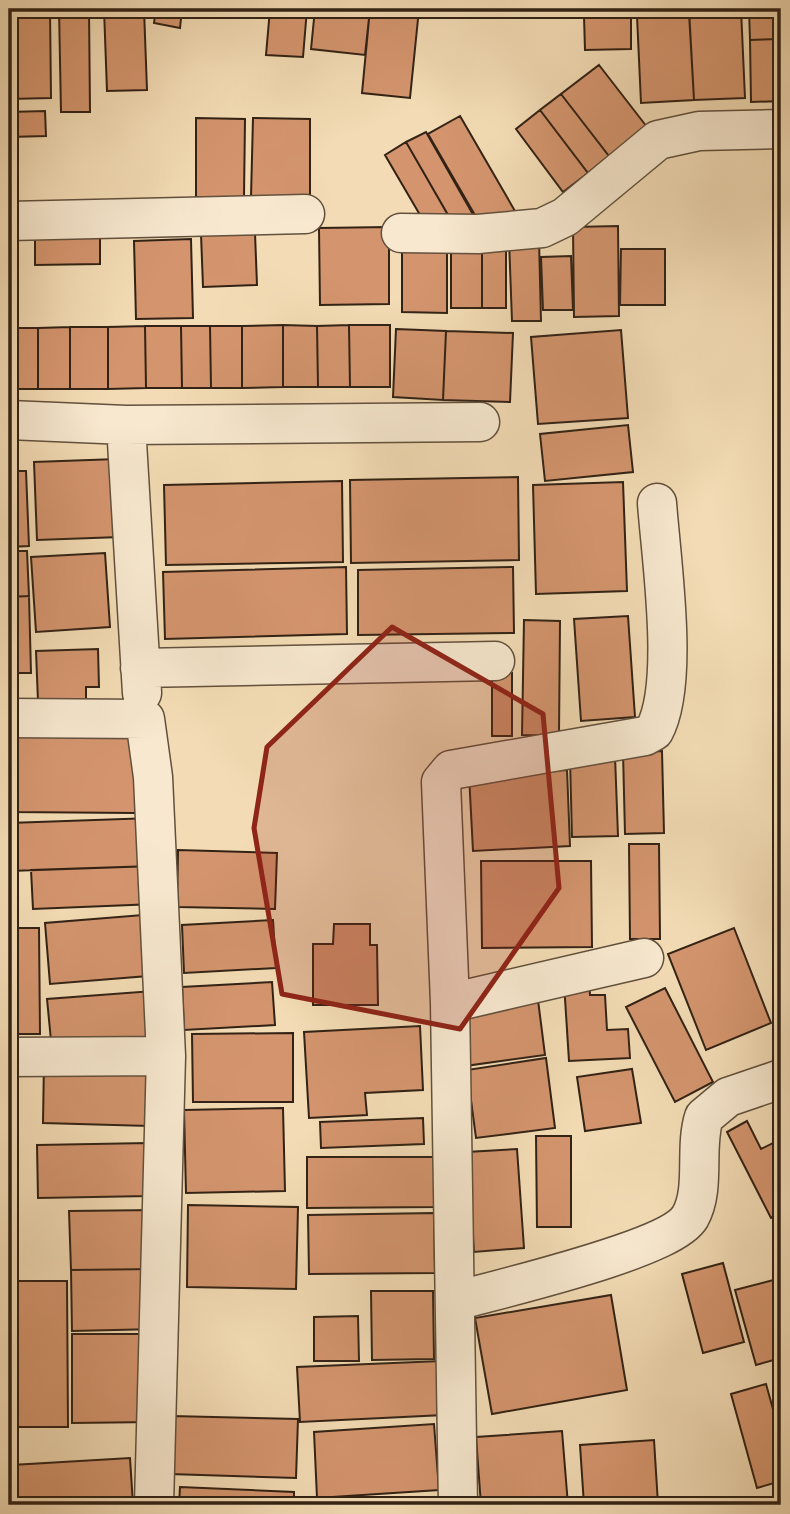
<svg xmlns="http://www.w3.org/2000/svg" width="790" height="1514" viewBox="0 0 790 1514" font-family="'Old Standard TT',serif">
<style>
.building{fill:#d4956e;stroke:#322215;stroke-width:2}
.lines{fill:none;stroke-linecap:round;stroke-linejoin:round}
.minor-casing{stroke:#62503d;stroke-width:41}
.minor{stroke:#f7e8cf;stroke-width:38}
.marked{fill:#8f2418;fill-opacity:0.2;stroke:#8f2418;stroke-width:5;stroke-linejoin:round}
</style>
<rect width="100%" height="100%" fill="#f3dcb5"/>
<filter id="stains"><feTurbulence type="fractalNoise" baseFrequency=".00286" numOctaves="4"/><feColorMatrix values="0 0 0 0 .2 0 0 0 0 .09 0 0 0 0 .02 0 0 0 .5 -.17"/></filter>
<radialGradient id="worn" r=".72"><stop offset=".6" stop-color="#630" stop-opacity="0"/><stop offset="1" stop-color="#630" stop-opacity=".3"/></radialGradient>
<!-- building -->
<path class="building" d="M9,9H50L51,98L9,99Z
M59,9H89L90,112H61Z
M104,9H144L147,90L107,91Z
M156,9H182L180,28L154,23Z
M270,9H307L303,57L266,55Z
M315,9H370L365,55L311,49Z
M370,9H419L410,98L362,93Z
M689,9H741L745,98L694,100Z
M749,9H781V39L750,40Z
M689,13L694,100L641,103L637,16Z
M631,15V49L585,50L584,16Z
M781,39V101L751,102L750,40Z
M599,65L647,127L609,156L561,94Z
M561,94L609,156L588,173L540,110Z
M540,110L588,173L563,192L516,129Z
M45,111L46,136L9,137V112Z
M460,116L515,211L483,229L428,134Z
M196,118L245,119L244,197H196Z
M253,118L310,119V197H251Z
M426,132L475,218L456,229L406,142Z
M406,142L448,215L427,227L385,155Z
M9,151H12L11,208H9Z
M618,226L619,316L574,317L573,227Z
M389,227V304L320,305L319,228Z
M100,230V264L35,265V231Z
M255,233L257,285L203,287L201,234Z
M191,239L193,318L136,319L134,241Z
M539,239L541,321H512L509,240Z
M402,240H447V313L402,312Z
M482,241V308H451V242Z
M482,241L506,242V308H482Z
M621,249H665V305H620Z
M571,256L573,310H543L541,257Z
M283,325L317,326L318,387H283Z
M283,325V387L242,388V326Z
M349,325H390V387H350Z
M349,325L350,387H318L317,326Z
M145,326H181L182,388H146Z
M145,326L146,388L108,389V327Z
M181,326H210L211,388H182Z
M210,326H242V388H211Z
M70,327H108V389H70Z
M70,327V389H38V328Z
M9,328H38V389H9Z
M396,329L446,331L443,400L393,397Z
M621,330L628,418L538,424L531,337Z
M446,331L513,333L510,402L443,400Z
M628,425L633,472L545,481L540,434Z
M117,459L120,537L37,540L34,462Z
M9,471H26L29,546L9,547Z
M518,477L519,560L351,563L350,480Z
M342,481L343,562L166,565L164,485Z
M623,482L627,591L536,594L533,485Z
M9,551H27L29,596L9,597Z
M105,553L110,627L36,632L31,557Z
M346,567L347,634L165,639L163,572Z
M513,567L514,633L358,635V570Z
M29,596L31,673H9V597Z
M628,616L635,717L581,721L574,619Z
M524,620L560,621L559,736L522,735Z
M98,649L99,687H86V701L38,702L36,651Z
M492,673H512V736H492Z
M9,729L135,730V813L9,812Z
M662,751L664,833L625,834L623,752Z
M615,756L618,836L572,837L570,758Z
M567,770L570,846L473,851L469,775Z
M152,818L153,866L10,871L9,823Z
M629,844H659L660,939H630Z
M178,850L277,853L275,909L177,907Z
M481,861H591L592,947L482,948Z
M153,866L155,904L33,909L31,870Z
M155,914L160,975L50,984L45,923Z
M273,920L276,968L184,973L182,925Z
M334,924H370V945H377L378,1005H313V944H333Z
M9,928H39L40,1034H9Z
M734,928L771,1023L706,1050L668,954Z
M589,981L590,995H605L607,1030L628,1029L630,1058L569,1061L564,983Z
M272,982L275,1025L184,1030L182,987Z
M665,988L713,1082L675,1102L626,1007Z
M153,991L157,1041L52,1051L47,999Z
M538,1000L545,1055L465,1066L458,1011Z
M420,1026L423,1090L365,1093L367,1115L309,1118L304,1032Z
M293,1033V1102H193L192,1034Z
M546,1058L555,1128L476,1138L467,1070Z
M44,1061L151,1065L149,1126L43,1123Z
M632,1069L641,1123L585,1131L577,1077Z
M283,1108L285,1191L186,1193L184,1110Z
M423,1118L424,1144L321,1148L320,1122Z
M747,1121L761,1149L775,1142L781,1154V1213L771,1218L727,1132Z
M536,1136H571V1227H537Z
M148,1143L149,1196L38,1198L37,1145Z
M517,1149L524,1248L474,1252L467,1152Z
M307,1157H438L439,1207L307,1208Z
M188,1205L298,1207L296,1289L187,1287Z
M155,1210L156,1269L71,1270L69,1211Z
M434,1213L435,1273L309,1274L308,1215Z
M723,1263L744,1342L703,1353L682,1274Z
M156,1269L157,1329L72,1331L71,1270Z
M781,1278V1358L756,1365L735,1290Z
M9,1281H67L68,1427H9Z
M371,1291H433L434,1359L372,1360Z
M611,1295L627,1390L492,1414L475,1318Z
M358,1316L359,1361H314V1317Z
M72,1334H154V1422L72,1423Z
M441,1361L444,1415L300,1422L297,1367Z
M766,1384L781,1438V1481L757,1488L731,1394Z
M171,1416L298,1419L296,1478L170,1474Z
M434,1424L439,1490L317,1498L314,1432Z
M562,1431L568,1505H481L476,1437Z
M654,1440L658,1504L584,1505L580,1445Z
M130,1458L133,1505H14L12,1465Z
M180,1487L294,1492V1505H179Z"/>
<g class="lines">
<!-- minor casing -->
<g class="minor-casing">
<path id="minor" d="M9,221L305,214
M401,233L478,234L542,228L565,217L658,140L699,131L781,129
M9,420L126,425L480,422
M126,425L142,693
M140,668L495,661
M9,718L145,719L153,777L166,1056L154,1505
M450,1003L644,958
M9,1057L166,1056
M456,1301C498,1289 670,1250 690,1217C706,1189 694,1148 704,1117L728,1097L781,1079
M458,1505L450,1003L441,782L451,770L645,736L654,731C680,684 661,559 657,503"/>
</g>
<!-- minor -->
<use href="#minor" class="minor"/>
</g>
<!-- marked area -->
<path class="marked" d="M392,627L543,714L559,888L460,1029L282,994L254,828L267,747Z"/>
<!-- margin -->
<rect width="790" height="1514" fill="none" stroke="#f3dcb5" stroke-width="35"/>
<rect x="10" y="10" width="769" height="1493" fill="none" stroke="#322215" stroke-width="3.5"/>
<rect x="18" y="18" width="755" height="1479" fill="none" stroke="#322215" stroke-width="2"/>
<rect width="100%" height="100%" filter="url(#stains)"/>
<rect width="100%" height="100%" fill="url(#worn)"/>
</svg>
